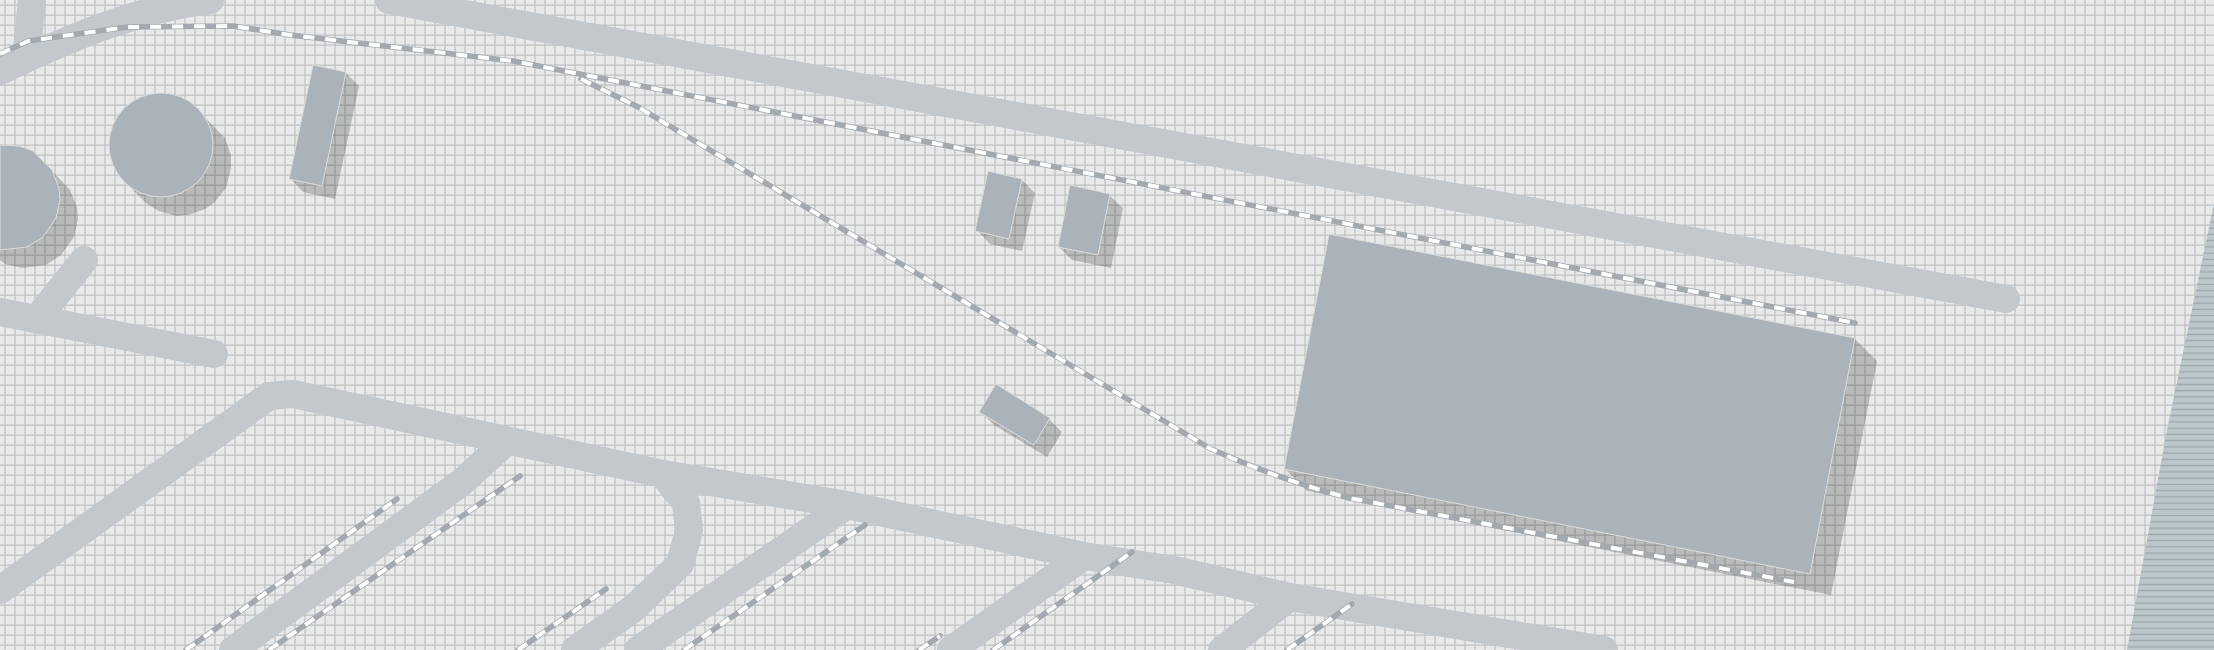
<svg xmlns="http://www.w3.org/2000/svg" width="2214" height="650" viewBox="0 0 2214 650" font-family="'Alegreya Sans',sans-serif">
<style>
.industrial{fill:url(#industrial-grid)}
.water{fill:url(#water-rules)}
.shadow{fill:#0003}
.building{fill:#aab3b9;stroke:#dcdcda}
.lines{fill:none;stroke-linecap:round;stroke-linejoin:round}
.minor{stroke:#c3c8cc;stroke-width:28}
.rail-casing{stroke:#a2aab0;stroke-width:5.5}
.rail{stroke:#fff;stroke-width:4;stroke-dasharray:11;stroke-linecap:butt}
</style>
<defs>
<pattern id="industrial-grid" width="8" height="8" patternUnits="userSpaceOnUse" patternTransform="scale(1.25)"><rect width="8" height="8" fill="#e8e9e9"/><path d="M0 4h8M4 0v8" fill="none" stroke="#c0c1c2"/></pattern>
<pattern id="water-rules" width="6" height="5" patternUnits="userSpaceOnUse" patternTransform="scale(1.25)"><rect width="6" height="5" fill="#bbc7cb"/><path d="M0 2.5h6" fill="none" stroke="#9ca6aa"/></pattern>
</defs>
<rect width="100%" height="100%" fill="#fafaf8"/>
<!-- industrial -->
<path class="industrial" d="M0,0H2214V650H0Z"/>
<!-- water -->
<path class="water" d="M2214,203V650H2127L2166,435Z"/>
<!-- shadow -->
<path class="shadow" d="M314,67L346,73L359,86L335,199L303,192L290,178Z
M155,93L173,94L189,101L225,138L231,155V168L226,188L214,203L205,209L188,215L176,216L159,211L147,204L128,185L113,165L110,147L111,134L118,116L132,102Z
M0,147L52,171L70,190L77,207L78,219L74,237L61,255L46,265L22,268L5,264L0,260Z
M989,173L1022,180L1035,193L1022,251L990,244L977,230Z
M1109,195L1123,208L1111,268L1072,260L1059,247Z
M1855,339L1877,361L1831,595L1307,491L1285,469Z
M981,412L1049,419L1062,432L1047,457L994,425Z"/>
<!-- building -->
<path class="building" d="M313,65L346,72L322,186L289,179Z
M109 145a52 52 0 1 1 104 0a52 52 0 1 1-104 0Z
M0,145L19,146L33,151L52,170L59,188L60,200L56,218L43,237L27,247L0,250Z
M988,171L1022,179L1009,239L975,231Z
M1070,185L1110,194L1098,255L1058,247Z
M1329,234L1855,338L1810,574L1284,469Z
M996,384L1050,418L1034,445L979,412Z"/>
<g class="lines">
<!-- minor -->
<path class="minor" d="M389,0L2006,299
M26,58L32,0
M0,71C67,39 136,9 210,0
M0,312L214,354
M36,320L84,260
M0,590L269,396L293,394L663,474L847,505L1084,556L1174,570L1290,597L1604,650
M233,650L462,482L507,441
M575,650L634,608L680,564L689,531L686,503L663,474
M638,650L847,505
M951,650L1084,556
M1222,650L1290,597"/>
<!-- rail casing -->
<g class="rail-casing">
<path id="rail" d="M0,54L28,41L127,27L233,26L290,35L513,61L1855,323
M581,79L638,107L1211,449C1258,470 1300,485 1349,498L1794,582
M186,650L397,499
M269,650L520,476
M518,650L606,589
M684,650L865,525
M919,650L940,636
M993,650L1132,552
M1287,650L1352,604"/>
</g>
<!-- rail -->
<use href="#rail" class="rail"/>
</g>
</svg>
